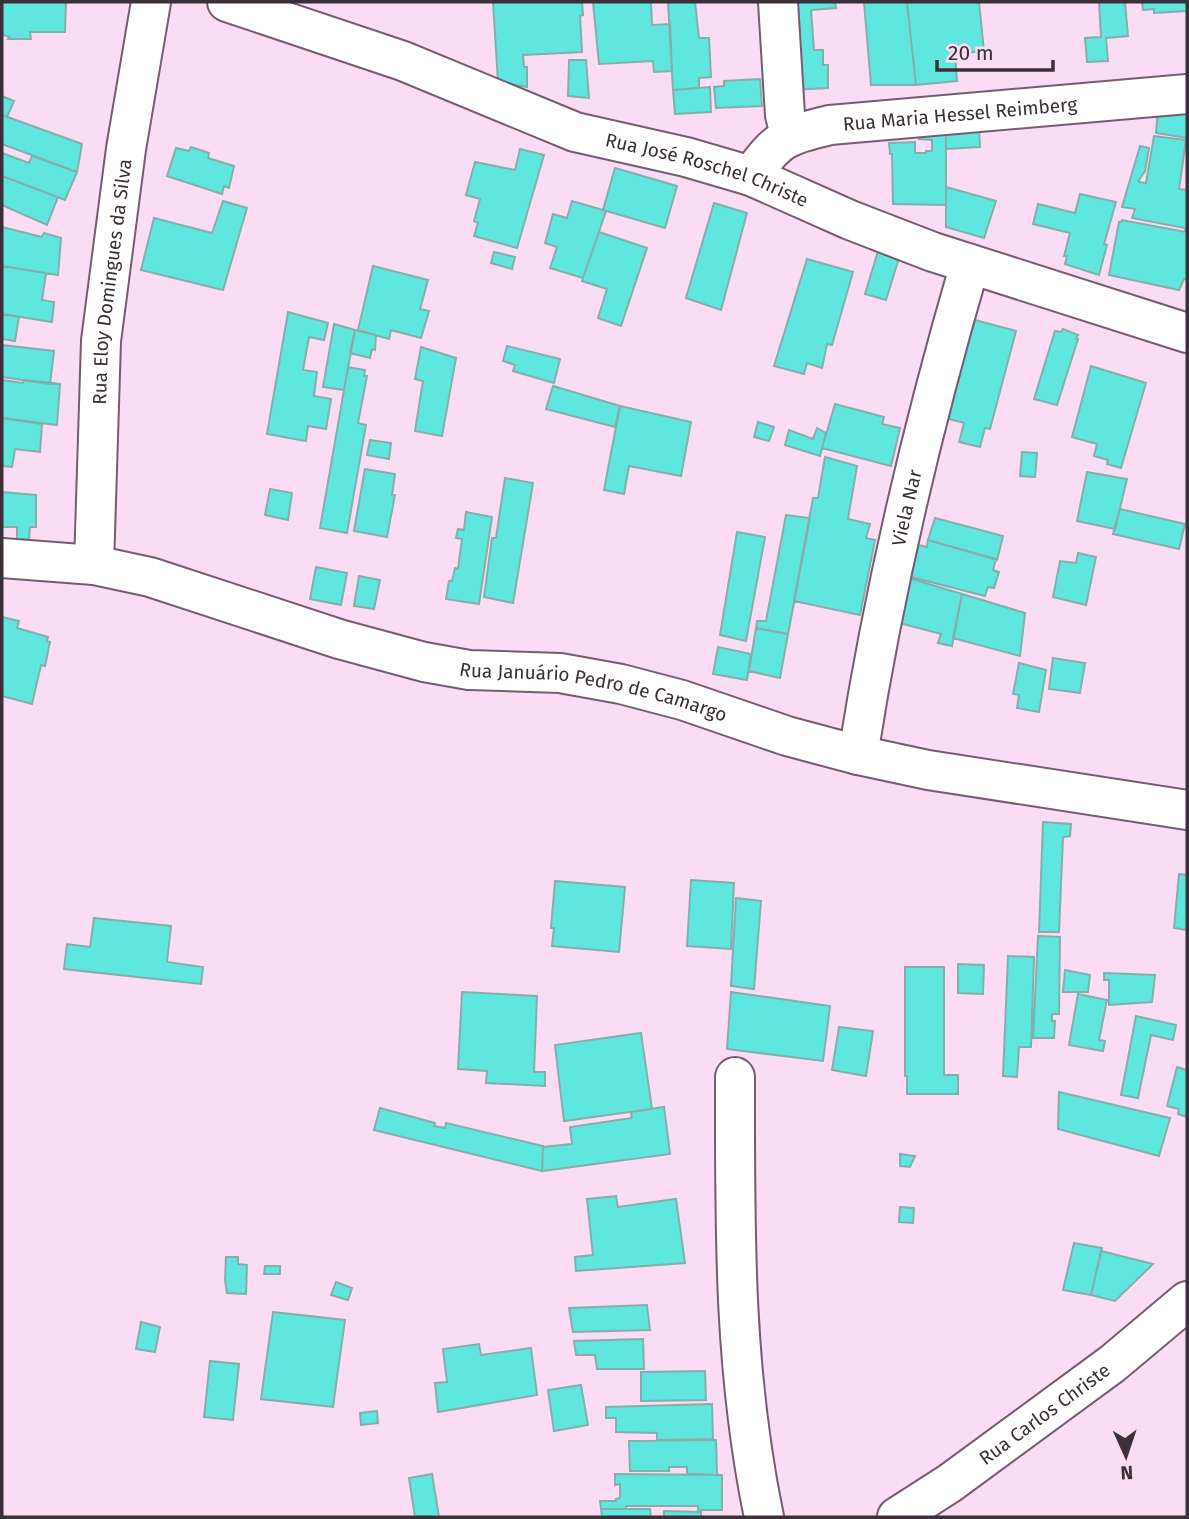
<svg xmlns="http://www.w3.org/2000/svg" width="1189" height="1519" viewBox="0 0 1189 1519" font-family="'Fira Sans',sans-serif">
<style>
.building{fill:#5ee6df;stroke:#84aeab;stroke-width:2}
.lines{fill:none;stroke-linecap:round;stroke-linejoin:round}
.minor-casing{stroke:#765c71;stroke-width:42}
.minor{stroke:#fff;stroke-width:38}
.labels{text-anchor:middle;stroke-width:5;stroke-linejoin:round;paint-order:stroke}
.street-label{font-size:19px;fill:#3b3039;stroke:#fadcf4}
</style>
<rect width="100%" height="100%" fill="#fadcf4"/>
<!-- building -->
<path class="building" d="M2,2H66L65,32H30L31,39H8L9,37L2,34Z
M493,2H582L583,15L580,16L582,52L523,55L524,67H527V87L498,82Z
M593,2H651L652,25L670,24L672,71L654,72L653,61L599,64Z
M668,2H695L699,38H709L711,77L699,78V88L673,90Z
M784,2H835L836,8L811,10L814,50H823V65H828V88L791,90Z
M864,2H907L916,85H871Z
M907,2H979L984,51L955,54L957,81L916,85Z
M1099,2H1125L1128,36L1106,38L1108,61L1087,62L1085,38L1101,37Z
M1142,2H1187V11L1154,13V9L1143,10Z
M569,60H586L589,98L568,96Z
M760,79L762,106L716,108L714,87L724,86V81Z
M710,87L711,112L675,114L673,90Z
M2,96L14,101L7,117L2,115Z
M1158,109H1187V138L1156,133Z
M2,115L82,144L77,172L2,144Z
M979,128L980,147L946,149V131Z
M946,131V205L893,204L892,154H890L889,143L915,142V153H926V151H932V140L919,139L918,135Z
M1154,136L1186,140L1179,189L1187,190V279H1184L1179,290L1109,275L1119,222H1121L1122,220L1186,232L1185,228L1132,218L1135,209L1122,207L1140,146L1149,148L1145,171L1139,180V182L1146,183Z
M191,147L209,153L208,158L234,166L229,188L224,186L222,194L167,176L176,148L189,151Z
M520,149L544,155L517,248L474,236L478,223L474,221L480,199L466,195L475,162L515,170Z
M2,153L29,163L32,156L77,172L65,200L2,176Z
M615,168L677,186L665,228L603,210Z
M2,176L58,197L47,225L2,205Z
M946,187L996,201L984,238L946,227Z
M1080,194L1116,202L1104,244L1107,245L1099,275L1065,264L1067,256H1064L1070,233L1033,224L1038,204L1075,213Z
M223,201L247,208L223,290L141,270L154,218L212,233Z
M572,201L606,211L583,278L550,268L557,247L545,243L553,214L567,218Z
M714,203L747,213L721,310L686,298Z
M2,227L42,237L44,233L61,238L58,275L2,266Z
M599,232L647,248L621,326L598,318L607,289L582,281Z
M878,251L899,258L886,300L865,294Z
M494,252L515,257L512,269L491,263Z
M807,259L853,272L832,345L827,344L822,368L807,363L804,374L774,366Z
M2,266L46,273L42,300L54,302L52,322L2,314Z
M373,266L428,280L420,309L429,311L421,338L391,330L389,339L358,330Z
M288,312L328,323L324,340L309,337L303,370L317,372L314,396L331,399L326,429L308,426L306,441L267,434Z
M2,314L19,317L15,341L2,339Z
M964,317L1016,331L990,429L985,428L980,447L959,442L964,423L938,416Z
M334,324L355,330L344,390L323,387Z
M1063,329L1078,335L1076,338L1078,339L1057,405L1034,399L1055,331L1061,332Z
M355,330L376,335L375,350L372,349L370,358L350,353Z
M2,345L54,351L50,384L2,377Z
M507,346L560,359L554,383L513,371L515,365L503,361Z
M421,347L456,358L442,436L415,431L423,381L415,379Z
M1091,366L1146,383L1121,468L1107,464L1108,460L1094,456L1097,444L1072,437Z
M348,367L365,370L364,376H367L358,423L366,425L347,533L320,528Z
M2,380L23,383L24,380L60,384L57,425L2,418Z
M553,386L620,406L615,427L546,409Z
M835,404L884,417L882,424L900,428L891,466L822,448Z
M620,406L691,422L681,476L629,466L624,494L604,490Z
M2,418L42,424L40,452L15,449L12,467L2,466Z
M758,422L774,427L769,441L754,437Z
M817,428L826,433L820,456L785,445L789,430L813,439Z
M370,440L391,443L389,459L367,455Z
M1022,452L1037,453L1035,477L1020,476Z
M825,457L857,466L848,519L870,524L866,538L875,540L860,615L794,601L813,498H818Z
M365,469L395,474L392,495H395L387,537L354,531Z
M1087,472L1127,479L1115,529L1077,521Z
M505,478L533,483L513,603L484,597L492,538H496Z
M270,489L292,493L288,520L265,515Z
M2,492L36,495V527H30L29,540L17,539V527H2V537Z
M1120,509L1185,524L1179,549L1113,534Z
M466,512L492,517L479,604L446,599L449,581H452L455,568L458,569L462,539L456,538L458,529L464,530Z
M786,515L810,518L788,634L756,628L757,621H766Z
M935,518L1003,536L997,560L928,540Z
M737,532L765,537L746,641L720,635Z
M928,540L996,559L993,570L999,572L994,588L988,587L985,596L911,577L918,545L927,547Z
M1078,553L1096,557L1086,605L1053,597L1060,561L1076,563Z
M316,567L347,573L341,605L310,599Z
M359,576L380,580L374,609L354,606Z
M902,576L962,594L952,646L938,643L941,634L892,621Z
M962,594L1025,613L1020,656L953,638Z
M2,617L19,621L17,628L48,637L47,641L50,642L45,666L41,665L32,704L2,696Z
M756,628L788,634L780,678L749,671Z
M718,647L751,654L747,680L713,674Z
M1053,658L1085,663L1080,693L1049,689Z
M1019,663L1046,670L1039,712L1017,708L1019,695L1013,694Z
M1043,822L1071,824L1070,836L1063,837L1059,932H1039Z
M1179,874L1187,875V930L1174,928Z
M691,880L734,883L731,949L687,946Z
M555,881L625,887L619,952L552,946L554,928H551Z
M736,898L761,901L754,989L731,986Z
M94,918L171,926L167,962L203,967L201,984L64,969L67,944L90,947Z
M1038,936L1060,937L1059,1014H1052V1021H1055L1054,1038H1033Z
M1008,956L1034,957L1031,1047H1019L1017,1077L1003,1076Z
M958,964L984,965L983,994L958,993Z
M905,967H944V1075H958V1094H907V1076H905Z
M1065,970L1090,975L1088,992H1063Z
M1104,973L1155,975L1152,1002L1109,1005V980H1104Z
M462,992L537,996L534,1072H545V1086L486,1083L487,1071L458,1069Z
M731,992L830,1006L823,1061L727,1049Z
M1078,994L1107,1000L1099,1040L1105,1041L1103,1051L1069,1045Z
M1136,1016L1176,1025L1173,1040L1151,1035L1138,1098L1121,1095Z
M839,1027L873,1031L866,1076L832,1070Z
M641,1033L652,1109L564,1121L555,1045Z
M1177,1067L1187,1070V1117L1178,1114L1179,1109L1167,1106Z
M1059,1092L1170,1118L1159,1156L1058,1129Z
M664,1107L670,1154L542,1171L543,1147L572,1144L570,1127L632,1118L631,1112Z
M380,1108L435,1123L434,1126L445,1128L446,1123L543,1146L542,1171L374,1130Z
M900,1154L915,1156L910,1167L900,1166Z
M616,1196L618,1207L676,1199L685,1263L576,1271L575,1257L593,1255L587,1199Z
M900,1207L914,1208L913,1223L899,1222Z
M1074,1243L1102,1248L1091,1295L1063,1290Z
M1101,1251L1153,1264L1115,1301L1091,1295Z
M226,1257H238V1264L247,1265L246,1294L227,1293L225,1280Z
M265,1266H280V1274H264Z
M336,1282L352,1288L348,1300L331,1295Z
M647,1305L650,1330L573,1332L569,1308Z
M273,1312L345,1320L333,1407L261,1399Z
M141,1322L160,1327L155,1352L136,1349Z
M643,1339L644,1369H597L595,1355H576L574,1341Z
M479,1344L481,1355L531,1348L537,1395L438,1412L435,1383L447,1382L443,1349Z
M210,1361L239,1364L233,1420L204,1417Z
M705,1371L706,1400L641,1401V1372Z
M581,1385L588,1425L554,1431L548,1390Z
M712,1404L713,1439L657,1440V1433L616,1432V1418H606V1407Z
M377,1411L378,1423L361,1425L360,1413Z
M716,1440L717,1475L687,1474V1467H669V1471H630L629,1441Z
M432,1474L439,1517H415L409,1478Z
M615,1474L722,1475V1510H698V1506H626V1509H601L600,1501H616V1499L620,1498V1484L615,1485Z
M601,1509H650L651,1517H602Z
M664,1511L701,1512V1517H664Z"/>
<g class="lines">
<!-- minor casing -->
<g class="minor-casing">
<g id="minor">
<path id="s1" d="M227,2L403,61L575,132L686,157L751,176L850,220L933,252L1187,333"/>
<path d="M778,2L785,115L790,135"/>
<path id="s2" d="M751,176C778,138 785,136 830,125L1187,94"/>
<path id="s3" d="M2,558L94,565L150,577L339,639L424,662L469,670L560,673L621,684L682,700L787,736L858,755L928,770L1187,810"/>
<path id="s4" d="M94,565L101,341L126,149L151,2"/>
<path id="s5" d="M858,755C884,589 923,425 970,264"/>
<path d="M735,1077C735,1228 733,1368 764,1517"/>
<path id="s6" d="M897,1517L950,1483L1112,1364L1187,1301"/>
</g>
</g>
<!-- minor -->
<use href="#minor" class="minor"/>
</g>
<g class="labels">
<!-- street labels -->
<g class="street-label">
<text dy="7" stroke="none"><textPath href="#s2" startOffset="228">Rua Maria Hessel Reimberg</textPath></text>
<text dy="7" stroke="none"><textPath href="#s1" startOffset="509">Rua José Roschel Christe</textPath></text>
<text dy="7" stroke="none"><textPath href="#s4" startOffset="284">Rua Eloy Domingues da Silva</textPath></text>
<text dy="7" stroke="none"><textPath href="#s5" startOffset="252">Viela Nar</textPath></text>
<text dy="7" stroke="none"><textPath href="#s3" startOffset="609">Rua Januário Pedro de Camargo</textPath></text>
<text dy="7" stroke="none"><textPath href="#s6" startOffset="180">Rua Carlos Christe</textPath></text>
</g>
</g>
<!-- border -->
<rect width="1189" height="1519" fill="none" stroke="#3b3039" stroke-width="7"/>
<!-- north arrow -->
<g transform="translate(1126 1456) rotate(177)" stroke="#fadcf4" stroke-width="5" paint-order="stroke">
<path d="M0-5L12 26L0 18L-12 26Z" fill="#3b3039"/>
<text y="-10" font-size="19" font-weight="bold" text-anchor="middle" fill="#3b3039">N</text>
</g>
<!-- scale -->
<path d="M937 60v10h116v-10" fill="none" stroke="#3b3039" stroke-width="3.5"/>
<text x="948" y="60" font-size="21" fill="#3b3039" stroke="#fadcf4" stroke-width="5" paint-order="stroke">20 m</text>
</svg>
